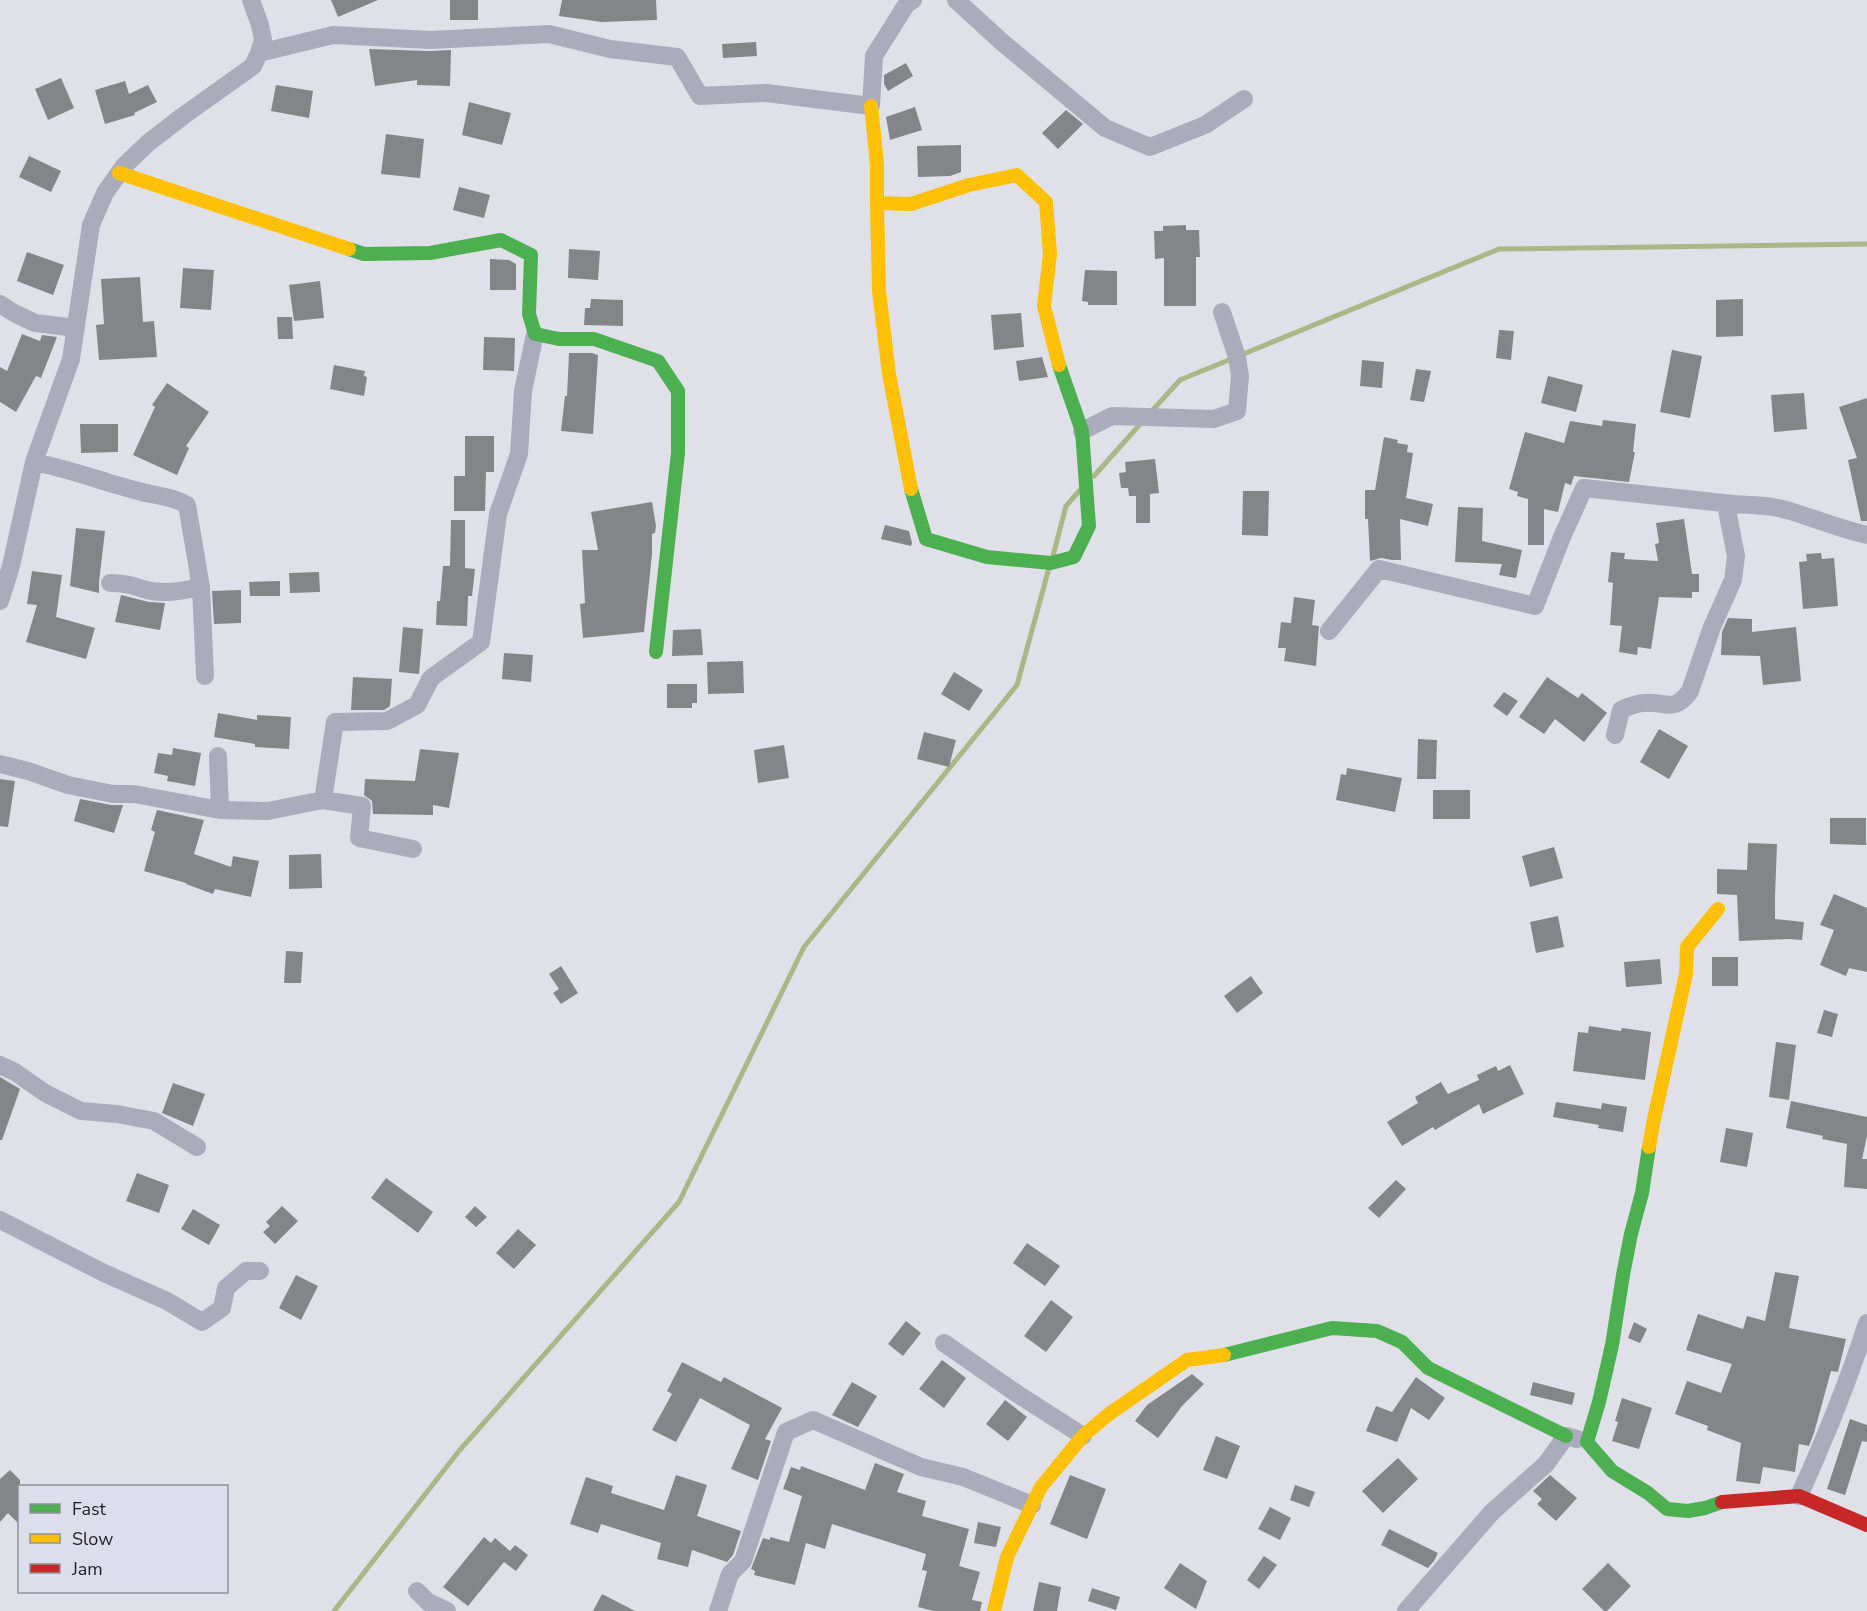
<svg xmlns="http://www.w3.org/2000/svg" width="1867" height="1611" viewBox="0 0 1867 1611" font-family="'Nunito Sans',sans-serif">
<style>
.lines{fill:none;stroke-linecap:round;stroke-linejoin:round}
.stream{stroke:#aab887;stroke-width:5}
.building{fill:#848589}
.street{stroke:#aaacbc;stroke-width:18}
.fast{stroke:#4caf50;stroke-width:14}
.slow{stroke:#ffc107;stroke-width:14}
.jam{stroke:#c62828;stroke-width:14}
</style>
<rect width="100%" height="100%" fill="#e0e1e8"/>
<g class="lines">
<!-- stream -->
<path class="stream" d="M1150,413L1180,380L1499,249L1867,244
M1094,476L1142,422
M1053,556L1066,506L1079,491
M334,1611L459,1451L679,1202L804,947L1017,685L1049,568"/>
</g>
<!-- building -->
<path class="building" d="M331,0H378L338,17Z
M450,0H478V20H450Z
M562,0H656L657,20L602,22L559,16Z
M756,42L757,56L723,58L722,44Z
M369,49L429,51L451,50L450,86L417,85V80L375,86Z
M906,63L913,76L888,91L884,84V75Z
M61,78L74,108L48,120L35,89Z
M125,81L129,94L148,85L157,102L134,113L135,115L105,124L95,90Z
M276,85L313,91L309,118L271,111Z
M469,102L511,113L502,145L462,135Z
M915,107L922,130L890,140L886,117Z
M1066,110L1083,124L1058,149L1042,133Z
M386,134L424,139L420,178L381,174Z
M961,145V172L950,176L918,177L917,146Z
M29,156L61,171L51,192L19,177Z
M459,187L490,195L484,218L453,210Z
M1186,225V230H1199L1200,257H1196V306H1164V258L1155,259L1154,231H1163V226Z
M569,249L600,251L598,280L568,278Z
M27,252L64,265L53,295L17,281Z
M490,259L509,260L516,264V290H490Z
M183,268L214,270L211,310L180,308Z
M1085,270L1117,271V305H1088V302L1082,301Z
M140,277L143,322L154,321L157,357L99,360L96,325L104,324L101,279Z
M320,281L324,318L294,321L289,285Z
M591,299L623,300V326L584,325L585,308H590Z
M1743,299V336L1716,337V300Z
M1021,313L1024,347L994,350L991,315Z
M277,317H292L293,339H278Z
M1499,330L1514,331L1511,360L1496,358Z
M22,334L40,341L42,335L57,337L41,378L36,376L16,412L0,402V367L7,371Z
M484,337L515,338L514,371L483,370Z
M1672,350L1702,356L1690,418L1660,412Z
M569,353H592L598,355L593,434L561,431L565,396H567Z
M1042,357L1048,377L1019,381L1016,361Z
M1362,360L1384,362L1382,388L1360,386Z
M334,365L365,371L364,376L367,377L364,396L330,389Z
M1416,369L1431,371L1424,402L1410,400Z
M1548,376L1583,385L1576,412L1541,403Z
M167,383L209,412L186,446L189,448L177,475L133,455L155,407L152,405Z
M1804,393L1807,429L1774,432L1771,395Z
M1867,398V521H1861L1848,460L1857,458L1839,407Z
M1603,420L1636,424L1633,452H1635L1629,482L1574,476L1571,485L1565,483L1558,512L1544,509V545H1528V499L1517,496L1518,492L1509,489L1525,432L1564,443L1570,421L1602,426Z
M80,424H118V452L81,453Z
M465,436H494V472H486L485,511H454V476H465Z
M1384,437L1398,440L1397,443L1408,445L1407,452L1413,453L1406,498L1433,504L1428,526L1400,519L1401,560H1392L1381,558L1370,561L1368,519H1365V490H1375Z
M1155,459L1159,493L1150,494V523H1136V496H1129L1128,488H1121L1119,473L1126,472L1125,462Z
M1243,491H1269L1268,536L1242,535Z
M652,502L656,526L655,533L652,534V554L644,632L583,638L580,604L585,603L582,550H598L591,512Z
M1458,507L1483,508L1482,541L1522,550L1516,578L1499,575L1502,564L1455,562Z
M1684,519L1692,574H1699V592H1692V598L1659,597L1651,649L1638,647L1637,655L1619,652L1622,626L1610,625L1613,583L1608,582L1611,552L1625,553L1624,559L1658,561L1655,544L1659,543L1656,523Z
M451,520H465V568L475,569L472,596H468L467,626L436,625L437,601H440L443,566H450Z
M885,525L909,531L912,543L911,546L881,539Z
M76,528L105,531L99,582V593L70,586Z
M1821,553L1822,559L1834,558L1838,606L1803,609L1799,562L1807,561L1806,554Z
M32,571L62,575L56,617L95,628L86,659L26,642L37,605L27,604Z
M319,572L320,592L290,593L289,573Z
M280,581V596H250L249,582Z
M241,590V623L214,624L212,591Z
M121,595L149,602L165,603L160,630L115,622Z
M1294,597L1315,600L1312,625L1319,626L1316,666L1284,661L1286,648H1278L1281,622L1291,623Z
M1728,618L1752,619V632L1796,627L1801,681L1763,685L1760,656L1721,655L1722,632Z
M403,627L423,629L419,674L399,672Z
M701,629L703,655L672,656L673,630Z
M504,653L533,655L531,682L502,679Z
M743,661L744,693L708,694L707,662Z
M954,672L983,690L969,711L941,694Z
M353,677L392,679L390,706L384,710H351Z
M1547,677L1578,698L1582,693L1607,713L1584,742L1555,719L1544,734L1519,717Z
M667,684H697V703H692V708H667Z
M1504,692L1518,701L1507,716L1493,706Z
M218,713L257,720V715L291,717L289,749L255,747V744L214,737Z
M1659,729L1688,746L1669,779L1640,762Z
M924,732L956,740L949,767L917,759Z
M1418,739L1437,740L1436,779H1417Z
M784,745L789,778L758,783L754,750Z
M173,748L201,753L195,786L167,781L168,776L154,773L158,753L172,755Z
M420,749L459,753L449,808L433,805V815L373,814L372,801L364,795L365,779L415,781Z
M1347,768L1402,778L1395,812L1336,800L1341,774L1346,775Z
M0,779L15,781L8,827L0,826Z
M1433,790H1470V819H1433Z
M80,799L111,805H123L114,833L74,821Z
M157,810L204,820L194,854L231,867L233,856L259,861L251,897L215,889L213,894L186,884V883L144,871L155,832L151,830Z
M1830,818H1866V845L1830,844Z
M1748,843L1777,844L1775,896V919L1804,922L1802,940L1789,939L1739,941L1737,895L1717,894V869L1747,870Z
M1554,847L1563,878L1530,887L1522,856Z
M321,854L322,888L289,889V855Z
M1834,894L1867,908V972L1849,968L1846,976L1820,965L1834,930L1820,925Z
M1558,916L1564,947L1536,953L1530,922Z
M286,951L303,952L301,983H284Z
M1712,957H1738V986H1712Z
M1660,959L1662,984L1626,987L1624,962Z
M561,966L578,993L561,1004L553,993L559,989L549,974Z
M1251,976L1263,993L1237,1013L1224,996Z
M1824,1010L1838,1014L1832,1037L1817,1033Z
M1589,1026L1621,1031L1622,1028L1651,1032L1645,1080L1573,1071L1578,1032L1588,1033Z
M1776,1042L1796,1045L1789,1100L1769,1097Z
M1510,1065L1524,1094L1483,1114L1479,1104L1435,1130L1433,1127L1402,1146L1387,1122L1418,1103L1415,1097L1441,1082L1448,1094L1479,1080L1477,1075L1496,1066L1498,1071Z
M0,1077L20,1089L2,1140H0Z
M173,1083L205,1094L193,1126L162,1113Z
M1791,1101L1867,1117V1136L1862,1159H1867V1189L1844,1187L1847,1144L1822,1139L1823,1136L1786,1128Z
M1556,1102L1601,1109L1602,1103L1627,1107L1623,1132L1598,1128L1599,1125L1553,1117Z
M1726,1128L1753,1133L1747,1167L1720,1162Z
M137,1173L169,1185L159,1213L126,1201Z
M386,1178L433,1212L418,1233L371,1198Z
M1396,1180L1406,1189L1379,1218L1368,1208Z
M282,1206L298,1221L275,1244L263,1232L270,1226L266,1222Z
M475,1206L487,1217L476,1227L465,1217Z
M193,1209L220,1225L209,1245L181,1229Z
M518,1229L536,1245L514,1269L496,1253Z
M1027,1243L1060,1266L1045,1286L1013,1263Z
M1775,1272L1799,1276L1789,1328L1846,1339L1838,1372L1831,1371L1814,1433L1809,1446L1799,1444L1795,1472L1763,1467L1760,1484L1736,1481L1741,1443L1707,1430L1708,1426L1675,1414L1687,1381L1721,1393L1732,1364L1686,1350L1698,1314L1743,1329L1747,1316L1765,1321Z
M296,1275L318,1286L301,1320L279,1308Z
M1051,1300L1073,1317L1046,1352L1024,1336Z
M906,1321L921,1333L903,1356L888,1344Z
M1634,1322L1647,1329L1640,1343L1628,1338Z
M942,1360L966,1378L944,1408L919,1389Z
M682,1362L721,1382L724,1377L782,1408L765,1439L771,1441L758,1480L731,1469L750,1425L700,1398L676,1442L652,1430L672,1394L667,1391Z
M1192,1374L1204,1384L1182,1406L1158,1438L1135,1421L1147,1405Z
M1416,1377L1445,1398L1429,1420L1411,1408L1397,1442L1366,1431L1376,1406L1392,1412Z
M852,1382L877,1396L858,1427L832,1415Z
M1533,1382L1575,1393L1572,1405L1530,1395Z
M1622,1398L1652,1408L1639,1449L1612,1441L1618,1422L1615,1421Z
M1005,1400L1027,1417L1008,1441L986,1424Z
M1850,1419L1867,1425V1442L1862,1441L1845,1495L1827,1489Z
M1216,1436L1240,1446L1227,1479L1203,1470Z
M1398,1458L1418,1479L1383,1513L1362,1491Z
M875,1463L904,1474L897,1492L926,1501L922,1516L969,1529L959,1566L980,1572L972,1600L982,1602L980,1611H934L918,1607L927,1571L922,1570L926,1554L832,1524L825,1549L806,1543L795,1585L754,1575L755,1571L751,1569L763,1538L770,1540V1537L789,1542L802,1496L783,1489L791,1467L800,1470L801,1466L865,1490Z
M10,1470L20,1480V1525L8,1513L0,1522V1479Z
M676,1475L707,1485L697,1516L741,1531L733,1555L727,1562L692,1550L688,1567L657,1559L661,1543L601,1524L598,1533L570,1524L586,1477L613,1486L611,1493L664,1510Z
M1070,1475L1106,1489L1087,1539L1050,1524Z
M1550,1475L1577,1498L1556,1521L1537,1504L1542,1499L1533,1491Z
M1295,1485L1315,1492L1309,1507L1290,1500Z
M1270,1507L1291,1518L1280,1540L1258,1529Z
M978,1522L1001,1527L996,1547L974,1543Z
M1389,1529L1438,1553L1434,1561L1428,1568L1381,1545Z
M484,1537L491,1543L495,1538L510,1551L515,1545L528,1555L516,1571L504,1562L468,1606L443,1587Z
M1264,1556L1277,1565L1259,1589L1247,1580Z
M1180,1563L1207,1581L1196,1609L1164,1588Z
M1608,1563L1631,1586L1607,1611H1604L1582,1589Z
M1039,1582L1061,1587L1057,1611H1033Z
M1092,1588L1120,1597L1116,1610L1088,1601Z
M602,1594L635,1611H593Z"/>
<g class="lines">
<!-- street -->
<path class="street" d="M956,0L1003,43L1105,128L1150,147L1205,125L1244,99
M259,53L333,35L430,40L549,34L610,49L677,57L700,96L766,93L871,106L874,56L906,5L913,0
M0,304L14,313L35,323L76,328
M1082,431L1112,416L1214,419L1237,411L1240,376L1237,357L1222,312
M34,462C70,469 103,482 138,491C155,496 173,496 187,505L201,587L205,676
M110,583C124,583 131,585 143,589C162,595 182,591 201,587
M0,601L11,566L34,462L71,359L91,225L105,193L124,166L148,143L183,116L253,66L259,53L263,40L260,25L251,0
M1329,631L1379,569L1535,606L1562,537L1584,488L1733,504
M1615,735L1621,710C1628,707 1636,703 1644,703C1665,701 1674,714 1690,691L1712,627L1733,580L1736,556L1727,510L1733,504C1752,505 1771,505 1790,511C1816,519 1840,529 1867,535
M218,756L220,810
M0,764L28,771L68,785L113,794H134L220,810L268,811L323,800L362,806L359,838L413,849
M323,800L335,722L387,721L417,705L431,678L481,642L498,514L519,454L523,391L535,334
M0,1065L15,1072L45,1093L81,1111L117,1114L154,1121L197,1147
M0,1220L104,1273L167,1301L202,1322L222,1308L226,1288L246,1271H260
M944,1343L1016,1393L1083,1436
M1799,1496C1825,1439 1848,1382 1867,1323
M417,1591L428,1602L447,1611
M718,1611L730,1574L743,1561L786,1432L813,1420L921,1467L963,1477L1032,1505
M1406,1611L1492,1512L1546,1464L1566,1436L1577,1439"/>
<!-- fast -->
<path class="fast" d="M349,249L364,254L430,253L501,240L531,255L529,314L535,334L559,339H594L658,361L678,391V453L656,652
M911,489L926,539L987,557L1051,563L1074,557L1089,526L1082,431L1059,365
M1649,1147L1642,1193L1631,1234L1623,1275L1612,1345L1599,1402L1587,1442L1612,1471L1648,1493L1667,1509L1688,1511L1705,1508L1722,1502
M1224,1355L1332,1328L1377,1331L1402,1342L1428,1368L1566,1436"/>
<!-- slow -->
<path class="slow" d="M871,106L877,164V203L911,204L969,185L1017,175L1046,202L1050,254L1044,306L1059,365
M119,173L349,249
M877,203L879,291L889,374L911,489
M1649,1147L1654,1119L1686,974L1687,947L1718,909
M994,1611L1007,1557L1041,1487L1083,1436L1109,1414L1187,1360L1224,1355"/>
<!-- jam -->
<path class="jam" d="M1722,1502L1799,1496L1867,1525"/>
</g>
<!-- legend -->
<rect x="18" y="1485" width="210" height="108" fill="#dcdeeb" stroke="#90929b" stroke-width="1.5"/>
<rect x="30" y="1504" width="30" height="9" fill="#4caf50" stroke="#90929b" stroke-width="1.5"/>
<text x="72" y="1515" font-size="18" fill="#1f2024">Fast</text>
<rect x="30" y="1534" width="30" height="9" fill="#ffc107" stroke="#90929b" stroke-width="1.5"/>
<text x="72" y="1545" font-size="18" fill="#1f2024">Slow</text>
<rect x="30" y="1564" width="30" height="9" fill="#c62828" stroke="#90929b" stroke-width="1.5"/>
<text x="72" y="1575" font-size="18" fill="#1f2024">Jam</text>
</svg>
